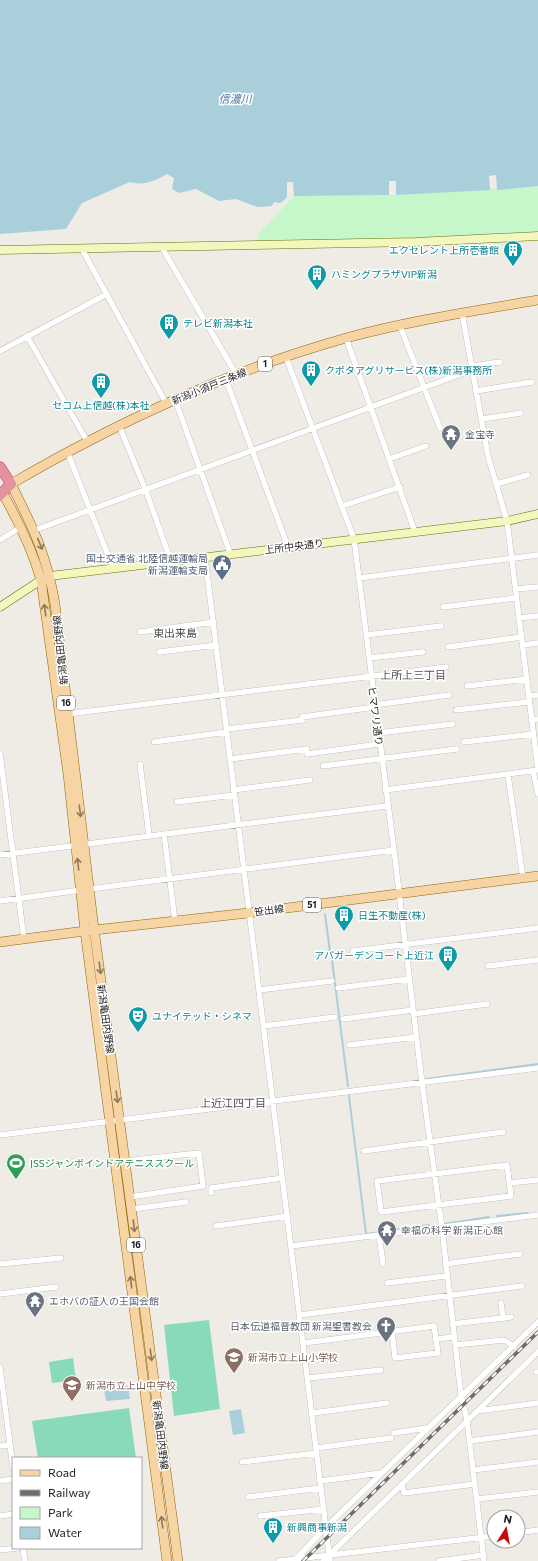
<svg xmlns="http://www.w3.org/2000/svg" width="538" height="1561" viewBox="0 0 538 1561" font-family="Commissioner,'Noto Sans JP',sans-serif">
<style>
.park{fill:#c6f7ca}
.pitch{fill:#88dabb}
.water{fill:#a9cfdb}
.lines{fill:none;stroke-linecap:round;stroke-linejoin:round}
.stream{stroke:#a9cfdb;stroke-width:2}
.street-casing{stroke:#a6a6a6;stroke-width:6}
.secondary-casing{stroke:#66720a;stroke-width:9}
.primary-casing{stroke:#936608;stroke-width:10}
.highway-casing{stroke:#d22e65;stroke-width:11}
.street{stroke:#fff;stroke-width:5.5}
.secondary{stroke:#f3f6bd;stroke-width:8}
.primary{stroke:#f7d4a3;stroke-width:9}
.highway{stroke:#e392a0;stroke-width:10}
.rail-casing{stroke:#6d6d6d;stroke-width:3.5}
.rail{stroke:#fff;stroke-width:2;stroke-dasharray:6;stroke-linecap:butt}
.oneway{stroke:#8b7a61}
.labels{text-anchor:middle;stroke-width:3;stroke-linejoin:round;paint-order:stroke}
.shield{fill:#fff;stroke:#626262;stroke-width:1}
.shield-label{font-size:9px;font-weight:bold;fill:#1f1f1f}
.culture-label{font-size:10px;fill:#0d838f;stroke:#fff;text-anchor:start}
.street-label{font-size:10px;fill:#1f1f1f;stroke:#fff}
.worship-label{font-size:10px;fill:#5b616d;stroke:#fff;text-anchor:start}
.service-label{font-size:10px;fill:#4e5e75;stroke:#fff;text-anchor:end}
.leisure-label{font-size:10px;fill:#27864d;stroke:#fff;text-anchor:start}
.education-label{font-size:10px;fill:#785e54;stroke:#fff;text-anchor:start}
.water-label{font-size:11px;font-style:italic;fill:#4d77a3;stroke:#fff}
.neighbourhood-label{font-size:11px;fill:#525252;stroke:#fff}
</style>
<rect width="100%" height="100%" fill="#efece6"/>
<!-- park -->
<path class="park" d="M538,186V233L365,240L258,241L257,235L294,196L396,195Z"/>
<!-- pitch -->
<path class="pitch" d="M209,1320L220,1409L174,1416L164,1325Z
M73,1358L76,1380L52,1383L49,1362Z
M129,1408L136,1458H38L32,1421Z"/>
<!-- water -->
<path class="water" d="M0,0H538V186L497,190L496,175L489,176L490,190L396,195V181H389V195L294,196L293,182H287V197L281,203L274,202L272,206L257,207L236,199L219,201L196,189L179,193L172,189L174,178L167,174C155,181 143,186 130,182L82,203L66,229L0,234Z
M128,1386L130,1399L106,1401L104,1389Z
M241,1409L245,1433L233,1435L229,1411Z"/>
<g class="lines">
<!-- stream -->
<path class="stream" d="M325,914L330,952
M332,960L348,1086
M426,1079L538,1064
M349,1096L366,1234L429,1225
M497,1216L528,1213
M444,1224L489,1217"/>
<!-- street casing -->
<g class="street-casing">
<path id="street" d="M161,246L236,374
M82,249L166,403
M462,313L488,456L507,521L538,770
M400,326L440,428
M27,336L87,441
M346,338L415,532
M0,351L107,294
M286,357L354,539L394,850L422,1083L442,1228L461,1395L467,1420L484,1561
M472,366L500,362
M225,377L288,547
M476,391L532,382
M175,399L230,553
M482,419L521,413
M119,425L146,491L171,561
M67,451L113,568
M389,459L426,446
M496,484L528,475
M342,506L400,487
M35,530L472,370
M0,540L21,527
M205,557L330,1561
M359,578L538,555
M515,589L538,587
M443,607L516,598
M519,618L538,616
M140,632L214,622
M366,635L441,626
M523,645L538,643
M448,647L522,637
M159,652L216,645
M369,658L423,652
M467,686L527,679
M529,696L538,695
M374,705L449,695
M456,710L529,702
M67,714L446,667
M302,717L375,707
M531,720L538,719
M227,729L303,720
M378,733L453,724
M154,742L227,732
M464,742L533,734
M0,754L24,939
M307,754L379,744
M230,759L307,749
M140,764L149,835
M323,766L457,749
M533,771L538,794
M508,775L523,878
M233,790L310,780
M385,790L538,770
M177,802L234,795
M164,834L175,921
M0,855L387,806
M90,889L394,850
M0,901L81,890
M353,951L538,928
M488,966L538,960
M338,988L409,979
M259,990L332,981
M413,1014L487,1004
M343,1019L413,1010
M263,1026L335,1017
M349,1045L416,1037
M0,1135L538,1068
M364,1151L503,1132
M125,1161L199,1153L203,1186L130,1197
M507,1165L511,1196L381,1212L377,1181Z
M509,1183L538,1180
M211,1193V1188L283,1178
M132,1209L186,1202
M216,1226L288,1216
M379,1235L383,1264
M291,1246L538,1215
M0,1264L61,1258
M445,1264L520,1254
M387,1283L446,1276
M0,1294L56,1287
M501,1303L503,1318
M300,1315L522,1286
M452,1324L511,1317
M436,1339L454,1337
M304,1343L434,1326L438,1353L395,1358L392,1332
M455,1345L504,1340L514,1346
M0,1367L13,1468
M536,1372H538
M308,1378L381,1370
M477,1411L538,1403
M313,1413L387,1403
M394,1433L427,1428
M469,1441L538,1432
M0,1446L10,1445
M316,1448L391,1438
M242,1462L317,1453
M473,1470L538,1462
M0,1481L13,1479
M320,1481L381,1473
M402,1484L404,1493L475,1484
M248,1497L321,1488
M477,1499L538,1492
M0,1516L13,1514
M260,1516L324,1509
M518,1533L538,1530
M23,1548L25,1561
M0,1550L18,1548
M296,1559L494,1536
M279,1561L296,1559L326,1527L538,1322
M323,1561L538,1352
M439,1561L484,1555"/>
</g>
<!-- secondary casing -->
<g class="secondary-casing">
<path id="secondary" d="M0,250L416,242L538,236
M0,607L41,580L50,576L507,521L538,514"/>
</g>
<!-- primary casing -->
<g class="primary-casing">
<path id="primary" d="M3,494C19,522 32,549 41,580L68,774L85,931L167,1561
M0,942L85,931L248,913L538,876
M178,1561L93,921L55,604C47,556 33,527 11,484C119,421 226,372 346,338C408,321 474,311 538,300"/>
</g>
<!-- highway casing -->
<g class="highway-casing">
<path id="highway" d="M0,467L11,484
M0,495L11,484"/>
</g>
<!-- street -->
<use href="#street" class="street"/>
<!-- secondary -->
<use href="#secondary" class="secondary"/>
<!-- primary -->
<use href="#primary" class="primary"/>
<!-- highway -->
<use href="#highway" class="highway"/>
<!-- rail casing -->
<g class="rail-casing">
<path id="rail" d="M303,1561L538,1332"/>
</g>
<!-- rail -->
<use href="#rail" class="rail"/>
</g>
<!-- one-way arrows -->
<defs><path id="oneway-shaft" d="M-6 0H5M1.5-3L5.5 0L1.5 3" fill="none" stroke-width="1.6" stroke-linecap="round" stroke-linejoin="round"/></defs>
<g class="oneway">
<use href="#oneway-shaft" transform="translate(40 544) rotate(68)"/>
<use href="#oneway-shaft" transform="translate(45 610) rotate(-98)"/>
<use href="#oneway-shaft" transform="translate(80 811) rotate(83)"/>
<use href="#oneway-shaft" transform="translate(78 864) rotate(-97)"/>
<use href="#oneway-shaft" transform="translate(100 968) rotate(82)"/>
<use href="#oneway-shaft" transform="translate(117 1097) rotate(82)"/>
<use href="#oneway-shaft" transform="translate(134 1226) rotate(83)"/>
<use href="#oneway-shaft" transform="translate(131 1282) rotate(-97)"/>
<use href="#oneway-shaft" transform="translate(151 1355) rotate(83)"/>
<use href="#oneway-shaft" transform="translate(162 1522) rotate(-97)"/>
</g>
<!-- icons -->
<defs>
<g id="building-pin" transform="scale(1)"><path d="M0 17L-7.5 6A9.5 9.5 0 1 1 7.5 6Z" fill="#0f9aa8" stroke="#fff"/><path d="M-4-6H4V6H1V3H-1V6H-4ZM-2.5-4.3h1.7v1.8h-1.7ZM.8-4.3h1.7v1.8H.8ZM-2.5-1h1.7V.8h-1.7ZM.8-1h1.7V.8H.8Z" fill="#fff"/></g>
<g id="temple-pin" transform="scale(1)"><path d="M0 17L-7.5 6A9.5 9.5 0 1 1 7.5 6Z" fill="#6b7280" stroke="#fff"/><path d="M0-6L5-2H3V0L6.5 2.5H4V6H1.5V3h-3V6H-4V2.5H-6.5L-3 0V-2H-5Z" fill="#fff"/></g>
<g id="civic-pin" transform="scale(1)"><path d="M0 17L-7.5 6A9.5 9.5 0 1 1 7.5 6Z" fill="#5c6f8a" stroke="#fff"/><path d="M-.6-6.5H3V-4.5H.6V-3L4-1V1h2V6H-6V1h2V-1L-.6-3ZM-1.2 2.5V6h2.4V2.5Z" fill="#fff"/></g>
<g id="theatre-pin" transform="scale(1)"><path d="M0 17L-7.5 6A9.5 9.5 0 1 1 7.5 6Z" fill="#0f9aa8" stroke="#fff"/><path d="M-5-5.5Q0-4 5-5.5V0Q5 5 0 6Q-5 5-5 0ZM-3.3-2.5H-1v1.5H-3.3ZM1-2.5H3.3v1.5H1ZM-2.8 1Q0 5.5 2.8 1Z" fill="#fff"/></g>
<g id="stadium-pin" transform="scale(1)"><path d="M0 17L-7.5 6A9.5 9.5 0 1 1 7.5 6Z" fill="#2e9e5b" stroke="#fff"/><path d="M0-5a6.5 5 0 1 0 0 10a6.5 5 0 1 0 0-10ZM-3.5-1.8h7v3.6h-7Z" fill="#fff"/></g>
<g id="church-pin" transform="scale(1)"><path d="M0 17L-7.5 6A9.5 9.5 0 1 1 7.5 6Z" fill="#6b7280" stroke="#fff"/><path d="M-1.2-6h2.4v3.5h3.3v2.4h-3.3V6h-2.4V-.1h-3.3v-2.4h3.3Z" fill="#fff"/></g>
<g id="school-pin" transform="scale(1)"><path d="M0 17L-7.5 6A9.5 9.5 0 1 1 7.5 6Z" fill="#8d6e63" stroke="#fff"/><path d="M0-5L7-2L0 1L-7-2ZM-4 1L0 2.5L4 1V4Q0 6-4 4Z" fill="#fff"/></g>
</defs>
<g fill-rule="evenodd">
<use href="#building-pin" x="513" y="250"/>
<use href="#building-pin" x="317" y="274"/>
<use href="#building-pin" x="169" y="323"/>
<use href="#building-pin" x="311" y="370"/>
<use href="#building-pin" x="101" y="382"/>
<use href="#temple-pin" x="451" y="434"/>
<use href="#civic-pin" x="222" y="564"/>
<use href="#building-pin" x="344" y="915"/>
<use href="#building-pin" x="448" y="955"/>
<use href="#theatre-pin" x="138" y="1016"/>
<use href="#stadium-pin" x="16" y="1163"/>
<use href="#temple-pin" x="387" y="1230"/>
<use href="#temple-pin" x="35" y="1301"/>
<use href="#church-pin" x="386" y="1326"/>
<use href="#school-pin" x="234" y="1357"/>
<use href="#school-pin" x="72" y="1385"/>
<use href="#building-pin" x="273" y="1527"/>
</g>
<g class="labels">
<!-- shield labels -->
<g class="shield">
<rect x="258" y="357" width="14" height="14" rx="3"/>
<rect x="57" y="696" width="18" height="14" rx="3"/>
<rect x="303" y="898" width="18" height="14" rx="3"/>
<rect x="127" y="1238" width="18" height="14" rx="3"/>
</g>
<g class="shield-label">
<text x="265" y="367">1</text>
<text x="66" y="706">16</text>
<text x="312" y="908">51</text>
<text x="136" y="1248">16</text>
</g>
<!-- culture labels -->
<g class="culture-label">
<text x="499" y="254" text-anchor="end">エクセレント上所壱番館</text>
<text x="331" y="278">ハミングプラザVIP新潟</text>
<text x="183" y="327">テレビ新潟本社</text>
<text x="325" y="374">クボタアグリサービス(株)新潟事務所</text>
<text x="101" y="409" text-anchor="middle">セコム上信越(株)本社</text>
<text x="358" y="919">日生不動産(株)</text>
<text x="434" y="959" text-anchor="end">アパガーデンコート上近江</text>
<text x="152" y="1020">ユナイテッド・シネマ</text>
<text x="287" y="1531">新興商事新潟</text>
</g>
<!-- street labels -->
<g class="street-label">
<text transform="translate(209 386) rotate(-22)" y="4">新潟小須戸三条線</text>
<text transform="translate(294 546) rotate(-7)" y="4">上所中央通り</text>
<text transform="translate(60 650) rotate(-96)" y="4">新潟亀田内野線</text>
<text transform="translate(376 716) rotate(83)" y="4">ヒマワリ通り</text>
<text transform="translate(269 910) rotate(-7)" y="4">笹出線</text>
<text transform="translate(106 1019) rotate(82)" y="4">新潟亀田内野線</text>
<text transform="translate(161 1435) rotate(83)" y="4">新潟亀田内野線</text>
</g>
<!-- worship labels -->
<g class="worship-label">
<text x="465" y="438">金宝寺</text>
<text x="401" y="1234">幸福の科学 新潟正心館</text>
<text x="49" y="1305">エホバの証人の王国会館</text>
<text x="372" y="1330" text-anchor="end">日本伝道福音教団 新潟聖書教会</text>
</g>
<!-- service labels -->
<g class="service-label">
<text x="208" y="562">国土交通省 北陸信越運輸局<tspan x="208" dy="12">新潟運輸支局</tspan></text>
</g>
<!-- leisure labels -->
<g class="leisure-label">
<text x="30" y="1167">JSSジャンボインドアテニススクール</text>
</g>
<!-- education labels -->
<g class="education-label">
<text x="248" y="1361">新潟市立上山小学校</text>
<text x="86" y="1389">新潟市立上山中学校</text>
</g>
<!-- water labels -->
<g class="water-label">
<text x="235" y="103">信濃川</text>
</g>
<!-- neighbourhood labels -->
<g class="neighbourhood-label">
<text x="175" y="637">東出来島</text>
<text x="413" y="679">上所上三丁目</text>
<text x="233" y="1107">上近江四丁目</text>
</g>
</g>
<!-- legend -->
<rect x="12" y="1457" width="130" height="92" fill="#ffffff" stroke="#a5a5a5"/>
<rect x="20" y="1470" width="20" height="6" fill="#f7d4a3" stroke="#a5a5a5"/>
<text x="48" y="1477" font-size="12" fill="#1f1f1f">Road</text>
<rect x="20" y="1490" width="20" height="6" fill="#6d6d6d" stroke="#a5a5a5"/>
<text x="48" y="1497" font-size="12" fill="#1f1f1f">Railway</text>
<rect x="20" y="1507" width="20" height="12" fill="#c6f7ca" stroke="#a5a5a5"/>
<text x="48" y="1517" font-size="12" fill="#1f1f1f">Park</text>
<rect x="20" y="1527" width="20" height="12" fill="#a9cfdb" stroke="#a5a5a5"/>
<text x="48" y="1537" font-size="12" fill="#1f1f1f">Water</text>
<!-- north arrow -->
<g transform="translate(506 1529) rotate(11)"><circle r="19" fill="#ffffff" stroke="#a5a5a5"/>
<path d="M0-3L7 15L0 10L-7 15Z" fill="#c40c0a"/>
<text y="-6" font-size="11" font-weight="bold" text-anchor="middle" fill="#1f1f1f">N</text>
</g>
</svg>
